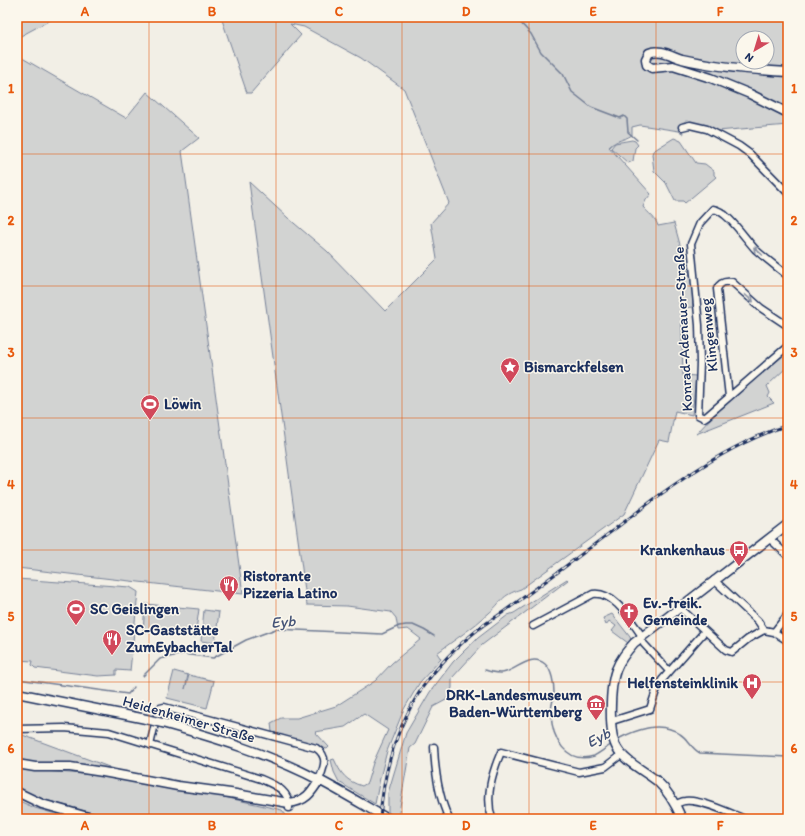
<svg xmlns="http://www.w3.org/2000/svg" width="805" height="836" viewBox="0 0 805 836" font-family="Itim,sans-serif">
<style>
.green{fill:#d2d3d2;stroke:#768198;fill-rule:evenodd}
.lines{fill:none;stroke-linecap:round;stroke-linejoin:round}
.stream{stroke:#707b93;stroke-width:1.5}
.street-casing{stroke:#1b2f5e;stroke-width:9}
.secondary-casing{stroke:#1b2f5e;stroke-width:11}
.street{stroke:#fbf7ec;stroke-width:6}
.secondary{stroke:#fbf7ec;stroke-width:8}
.rail-casing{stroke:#1b2f5e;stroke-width:3}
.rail{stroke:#fbf7ec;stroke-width:1.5;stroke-dasharray:4.5;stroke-linecap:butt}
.secondary-bridge-casing{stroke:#1b2f5e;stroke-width:11;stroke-linecap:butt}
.secondary-bridge{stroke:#fbf7ec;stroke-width:8}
.oneway{stroke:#8b93a5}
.grid{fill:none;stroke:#e8590c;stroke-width:1;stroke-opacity:0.55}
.labels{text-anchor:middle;stroke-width:3;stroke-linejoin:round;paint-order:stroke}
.street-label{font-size:15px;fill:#1b2f5e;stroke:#fbf7ec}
.poi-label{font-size:15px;font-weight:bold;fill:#1b2f5e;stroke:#fbf7ec;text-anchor:start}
.water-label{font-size:16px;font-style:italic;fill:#465579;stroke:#fbf7ec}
.neatline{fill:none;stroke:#e8590c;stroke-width:1.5}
.grid-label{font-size:13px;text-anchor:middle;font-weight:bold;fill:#e8590c}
</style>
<rect width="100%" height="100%" fill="#f2efe6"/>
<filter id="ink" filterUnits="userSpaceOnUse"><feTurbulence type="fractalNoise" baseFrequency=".025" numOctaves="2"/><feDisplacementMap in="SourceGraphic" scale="8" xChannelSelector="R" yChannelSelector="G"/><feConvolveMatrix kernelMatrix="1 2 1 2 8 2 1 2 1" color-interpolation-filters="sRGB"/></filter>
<g filter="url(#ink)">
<!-- green -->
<path class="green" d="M17,17H56L17,38Z
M221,17H788V125L717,131L702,125L686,121L682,123L681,127V130L684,134L679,131L640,125L632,127V135C623,141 617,139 609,147L651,194L646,200L643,207C648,213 656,218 658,226L674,223L684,259L692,281L693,307L681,308L683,375L696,376L692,415L675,411L669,442L659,440L624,514L521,589C500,596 503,601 489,613C473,628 454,640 437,653L441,659L420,682L404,709L387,751L380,778L375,804L339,782L334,772L331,760L334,759C341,774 346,781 362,786L367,783L373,763L388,730L364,714L345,727L315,732L329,747L327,749L272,732L271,723L281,718H297L336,706L375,681L392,663L421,639L408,629L398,630L396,618L391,612L347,606L307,605L249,182L288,218L327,251L385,311L437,259L431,223L449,203L404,89L361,58L304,27L290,24L301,35L251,93H247ZM743,38H767V62H743Z
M17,55L126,118L147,92L199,138L182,151L243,594L17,568Z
M674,138L681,141L696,163L705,164L714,171V175L716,177L685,203L683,201H675L666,183L654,171L652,154L653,151Z
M632,140L635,141L638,145L635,148L633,161L628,163L611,148L615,143Z
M788,351V366L767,386L770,393L768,397L774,403L696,434L714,415Z
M17,579L130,587L138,592L130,671L116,670V675L98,676L35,668L32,665L33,661L17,660Z
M567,579L568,580L482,645L452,678V688L446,700L433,707L415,744L410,748L398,818L388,812V793L406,733L430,692L453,662L465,650L478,638L508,615L514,613Z
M145,604L199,609L195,637L143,632Z
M204,610L219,612L215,643L201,641Z
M612,614L630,637L631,640L628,643L612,631L616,626L609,621L606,625L603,618Z
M174,671L188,675L185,689L189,675L214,681L207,708L167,698Z
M17,733L109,767L108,769L70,764L34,763L17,761Z
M17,769L96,775L211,794L282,810L289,819H115L46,800L17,789Z
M17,800L35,808L73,819H17Z"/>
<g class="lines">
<!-- stream -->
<path class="stream" d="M515,17L531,34L541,52L563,74L572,92L591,107L620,118L624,116L627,119L628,132L637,140
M485,670C491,672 499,675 506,672C519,668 531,653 545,664C552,670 554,684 554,693C554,700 550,707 551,714C552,738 566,765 594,756C600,753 606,748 612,744
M143,676L160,659L183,654L213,658L246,640L276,629L382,634L399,626L406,625H413L424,630L434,636
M17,679L128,694L134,687
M616,740C635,730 660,720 680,734C688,739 691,748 700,753L788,757"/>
<!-- street casing -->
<g class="street-casing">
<path id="street" d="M682,127L690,125L707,129L739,146L750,154L788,193
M788,276C777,267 766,259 756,250C746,240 727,210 713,209L700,223L691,244L699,325L700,363L698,415L704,418L707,416L788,346
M729,397L717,289C720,282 725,281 732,282L761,308L788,326
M769,538L788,556
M714,580L758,621L764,630L774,632L788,641
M679,607L726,650L732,652L748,639L764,630
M533,626L593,594C614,591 631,621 642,636
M774,632L788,614
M644,644L669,671
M612,721L650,709L656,691L662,680L705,631
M17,729L64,728L109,732L261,779C274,785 290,790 289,808
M150,745L158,711L160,708L164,707L316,748C329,757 324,767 319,780
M434,747C435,772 438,796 449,819
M676,804C679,803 682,801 685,801C700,799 730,813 745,819
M492,819C485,796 492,773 501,752L579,772L605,767L622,754"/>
</g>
<!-- secondary casing -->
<g class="secondary-casing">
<path id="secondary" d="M788,72C753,70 716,67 682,59C672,56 659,48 649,53L646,59L647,65L652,68L673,66L711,78L750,94L788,113
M17,693L146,719
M162,723C216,738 269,754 319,780C342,792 365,806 388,819
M17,764L35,767H70L103,772L178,786L230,793L289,803C306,801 311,793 319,780
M17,792L42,804L95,819
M682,819C676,805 668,791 657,781C645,771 625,762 617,748C608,734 610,686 616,670C620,659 627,651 634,643L788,524"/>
</g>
<!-- street -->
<use href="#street" class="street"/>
<!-- secondary -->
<use href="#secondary" class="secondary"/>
<!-- rail casing -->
<g class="rail-casing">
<path id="rail" d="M380,819C383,772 396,728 422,688C438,665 459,644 481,627C489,621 498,616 506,610C525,597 543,583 562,569C595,544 628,519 661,494C701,466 741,440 788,425"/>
</g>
<!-- rail -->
<use href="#rail" class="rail"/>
<!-- secondary-bridge casing -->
<g class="secondary-bridge-casing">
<path id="secondary-bridge" d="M146,719L162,723"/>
</g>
<!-- secondary-bridge -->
<use href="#secondary-bridge" class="secondary-bridge"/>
</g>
<!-- one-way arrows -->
<defs><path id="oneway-shaft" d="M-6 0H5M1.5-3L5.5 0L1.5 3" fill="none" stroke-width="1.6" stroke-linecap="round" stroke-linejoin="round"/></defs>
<g class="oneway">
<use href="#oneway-shaft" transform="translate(758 251) rotate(-138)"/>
<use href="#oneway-shaft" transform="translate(749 298) rotate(41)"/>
</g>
</g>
<!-- grid -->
<path class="grid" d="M149,17V819M276,17V819M402,17V819M529,17V819M656,17V819M17,154H788M17,286H788M17,418H788M17,550H788M17,682H788"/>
<!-- icons -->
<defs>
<g id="sight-pin" transform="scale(1)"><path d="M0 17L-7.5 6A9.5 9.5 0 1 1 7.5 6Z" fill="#d1495b" stroke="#fbf7ec"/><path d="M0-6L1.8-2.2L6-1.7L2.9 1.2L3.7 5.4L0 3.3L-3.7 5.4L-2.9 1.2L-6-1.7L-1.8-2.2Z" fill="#fff"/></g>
<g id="stadium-pin" transform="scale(1)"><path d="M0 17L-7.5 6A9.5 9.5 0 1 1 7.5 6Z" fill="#d1495b" stroke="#fbf7ec"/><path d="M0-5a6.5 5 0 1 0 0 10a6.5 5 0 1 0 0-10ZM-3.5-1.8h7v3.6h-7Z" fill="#fff"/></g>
<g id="bus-pin" transform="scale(1)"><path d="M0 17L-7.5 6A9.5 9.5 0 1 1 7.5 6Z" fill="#d1495b" stroke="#fbf7ec"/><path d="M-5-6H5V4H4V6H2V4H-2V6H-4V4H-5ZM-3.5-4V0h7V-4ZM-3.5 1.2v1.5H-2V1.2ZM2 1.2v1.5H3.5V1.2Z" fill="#fff"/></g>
<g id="restaurant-pin" transform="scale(1)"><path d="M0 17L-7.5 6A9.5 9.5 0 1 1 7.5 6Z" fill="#d1495b" stroke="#fbf7ec"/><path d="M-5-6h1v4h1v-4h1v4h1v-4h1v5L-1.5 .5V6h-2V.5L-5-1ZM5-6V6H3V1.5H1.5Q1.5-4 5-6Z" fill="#fff"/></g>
<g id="church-pin" transform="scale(1)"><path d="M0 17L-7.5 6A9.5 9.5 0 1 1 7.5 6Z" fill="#d1495b" stroke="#fbf7ec"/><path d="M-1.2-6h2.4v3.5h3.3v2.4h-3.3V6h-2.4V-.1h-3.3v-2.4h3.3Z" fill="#fff"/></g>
<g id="hospital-pin" transform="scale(1)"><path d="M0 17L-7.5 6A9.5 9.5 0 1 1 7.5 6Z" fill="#d1495b" stroke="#fbf7ec"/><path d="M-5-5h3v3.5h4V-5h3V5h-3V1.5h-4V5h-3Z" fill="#fff"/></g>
<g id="museum-pin" transform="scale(1)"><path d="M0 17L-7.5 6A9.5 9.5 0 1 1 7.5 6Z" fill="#d1495b" stroke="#fbf7ec"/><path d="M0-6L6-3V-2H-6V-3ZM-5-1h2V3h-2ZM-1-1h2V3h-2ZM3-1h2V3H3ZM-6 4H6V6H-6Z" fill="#fff"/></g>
</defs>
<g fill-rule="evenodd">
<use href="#sight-pin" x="510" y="367"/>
<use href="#stadium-pin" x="150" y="404"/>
<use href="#bus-pin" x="739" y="550"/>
<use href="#restaurant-pin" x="229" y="585"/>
<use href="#stadium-pin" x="76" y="609"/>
<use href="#church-pin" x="629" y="612"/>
<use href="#restaurant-pin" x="112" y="639"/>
<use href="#hospital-pin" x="752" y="683"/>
<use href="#museum-pin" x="596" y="704"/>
</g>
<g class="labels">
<!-- street labels -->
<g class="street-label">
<text transform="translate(683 329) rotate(-93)" y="5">Konrad-Adenauer-Straße</text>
<text transform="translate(709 335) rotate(-96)" y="5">Klingenweg</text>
<text transform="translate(189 719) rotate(16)" y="5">Heidenheimer Straße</text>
</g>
<!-- poi labels -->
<g class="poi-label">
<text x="524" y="372">Bismarckfelsen</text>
<text x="164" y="409">Löwin</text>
<text x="725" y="555" text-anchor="end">Krankenhaus</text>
<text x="243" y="581">Ristorante<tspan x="243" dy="17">Pizzeria Latino</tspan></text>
<text x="643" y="608">Ev.-freik.<tspan x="643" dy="17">Gemeinde</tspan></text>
<text x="90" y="614">SC Geislingen</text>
<text x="126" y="635">SC-Gaststätte<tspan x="126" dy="17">ZumEybacherTal</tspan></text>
<text x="738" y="688" text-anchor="end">Helfensteinklinik</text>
<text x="582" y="700" text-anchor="end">DRK-Landesmuseum<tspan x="582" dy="17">Baden-Württemberg</tspan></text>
</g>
<!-- water labels -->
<g class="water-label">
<text transform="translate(283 621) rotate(-5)" y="6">Eyb</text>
<text transform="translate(598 737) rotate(-27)" y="6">Eyb</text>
</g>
</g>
<!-- margin -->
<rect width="805" height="836" fill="none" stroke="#fbf7ec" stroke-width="44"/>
<!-- north arrow -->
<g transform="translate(755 50) rotate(218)"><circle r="19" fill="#fbf7ec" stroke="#a1a7b3"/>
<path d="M0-3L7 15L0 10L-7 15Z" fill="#d1495b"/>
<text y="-6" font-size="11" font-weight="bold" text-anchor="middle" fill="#1b2f5e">N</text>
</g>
<rect x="22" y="22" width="761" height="792" class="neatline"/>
<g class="grid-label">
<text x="85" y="16">A</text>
<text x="212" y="16">B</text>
<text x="339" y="16">C</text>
<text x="466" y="16">D</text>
<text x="593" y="16">E</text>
<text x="720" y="16">F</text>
<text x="11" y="93">1</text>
<text x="794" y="93">1</text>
<text x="11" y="225">2</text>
<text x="794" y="225">2</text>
<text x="11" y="357">3</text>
<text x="794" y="357">3</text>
<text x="11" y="489">4</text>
<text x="794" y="489">4</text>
<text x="11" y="621">5</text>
<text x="794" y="621">5</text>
<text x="11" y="753">6</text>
<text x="794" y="753">6</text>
<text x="85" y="830">A</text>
<text x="212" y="830">B</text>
<text x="339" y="830">C</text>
<text x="466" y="830">D</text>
<text x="593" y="830">E</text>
<text x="720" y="830">F</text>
</g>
</svg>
